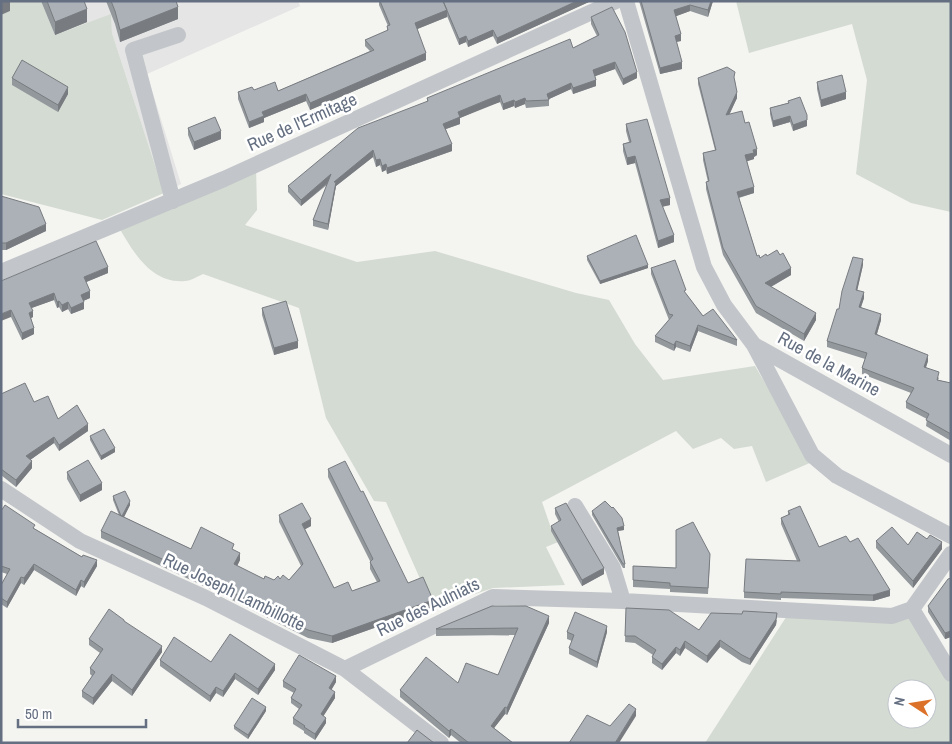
<svg xmlns="http://www.w3.org/2000/svg" width="952" height="744" viewBox="0 0 952 744" font-family="'Archivo Narrow',sans-serif">
<style>
.built{fill:#e4e5e4}
.green{fill:#d4dbd2;fill-rule:evenodd}
.lines{fill:none;stroke-linecap:round;stroke-linejoin:round}
.minor{stroke:#c2c5c9;stroke-width:16}
.wall{fill:#93989d}
.shaded-wall{fill:#787c80}
.building{fill:#abb1b7;stroke:#787c80}
.labels{text-anchor:middle;stroke-width:5;stroke-linejoin:round;paint-order:stroke}
.street-label{font-size:18px;fill:#646f81;stroke:#fff}
</style>
<rect width="100%" height="100%" fill="#f4f4f1"/>
<!-- built -->
<path class="built" d="M41,1H298L300,6L147,74L181,184L164,193L112,33L111,15L55,35Z"/>
<!-- green -->
<path class="green" d="M7,1H41L55,35L111,14L112,33L164,193L102,220L1,194V15L10,11Z
M736,1H951V212L911,203L856,174L867,80L852,24L749,53Z
M256,165L257,210L245,225L357,262L435,251L576,293L609,300L635,344L663,380L755,366L812,462L766,482L752,446L734,449L721,438L693,449L676,431L542,502L552,531L558,542L546,547L565,585L493,588L433,608L386,502L374,501L326,418L299,308L203,274C198,276 191,281 185,281C150,284 132,250 117,224Z
M912,609L951,685V743H705L790,611ZM897,689H927V719H897Z"/>
<g class="lines">
<!-- minor -->
<path class="minor" d="M626,1L704,267L724,305L754,345L812,455L837,476L951,536
M173,201L133,50L178,35
M1,272L224,179L616,1
M754,345L951,455
M1,489L80,541L206,598L345,669L441,743
M575,506L613,568L623,601
M912,609L951,674
M912,609L951,554
M345,669L493,597L623,601L892,616L912,609"/>
</g>
<!-- wall -->
<path class="wall" d="M41,1H84L87,22L55,35Z
M106,1H176L178,19L120,42L115,24Z
M379,1H591L497,44L493,36L468,47L466,42L459,45L447,16V17L417,29L426,60L310,110L306,101L264,118V122L249,128L238,99V92L254,90L278,91L370,51L365,46V40L387,31V26H388L379,5Z
M639,1H713L708,17L690,11L676,16L681,41L676,42L682,69L660,74Z
M591,17L637,78L623,85L615,69L595,76L596,86L573,94L571,89L549,99V106L526,108L525,104L515,108L514,106L503,110L500,102L487,106L460,118V124L446,129L452,151L387,174L386,170L382,172L380,165L376,167L373,157L336,186L328,230L313,226V220L328,184L301,206L288,192V186L427,102V98L573,48L597,36L591,24Z
M12,78L68,94L58,112L12,85Z
M698,78L735,79V81L737,98L729,114L745,123L757,155L754,157V159L747,161L754,193L739,198L757,256L760,258L767,256L791,275L771,287L816,320L804,341L756,313L723,255L706,189V182H708L703,160V153L715,150L698,84Z
M817,82L846,99L821,107L817,89Z
M788,101L807,126L793,131L790,122L773,127L770,114V108L788,103Z
M626,124L670,205L662,207L674,242L658,248L635,163L627,165L623,151V144L629,142L626,131Z
M188,128L221,139L194,150L188,135Z
M1,196L46,231L6,250H1Z
M587,256L648,268L600,284L587,260Z
M863,265L857,290L864,298L861,307L881,320L877,334L928,361L926,367L939,378L938,380L951,383V441L926,426L927,419L906,408V402L911,393L862,374V368L865,359L827,347V341L839,309Z
M651,268L686,294L703,316L737,340V346L698,331L690,352L676,347L674,351L655,342V336L669,320L651,274Z
M108,273L86,282L90,298L83,301L84,309L71,314L68,309L62,312L59,307L57,308L54,300L31,308L33,317L31,318L34,334L22,340L11,317L1,281Z
M262,308L298,348L274,355L262,315Z
M1,394L34,402L58,419L88,431L59,451L54,443L30,460L32,468L16,487L1,475Z
M90,436L115,452L101,460L90,440Z
M328,469L408,583L433,607L332,643L308,638L210,589L101,538V531L119,515L113,500V496L130,505L124,517L191,549L234,550L240,560L237,566L264,579L274,580L280,579L289,580L301,566L279,522V515L311,526L305,529L334,588L352,591L377,582L370,569V561L328,477Z
M67,472L102,490L80,502L67,479Z
M555,508L604,574L582,586L551,531V526L559,522L555,514Z
M1,511L35,529L97,566L84,588L81,586L76,596L34,570L24,585L21,583L7,608L1,604V585L7,574L1,572Z
M592,511L624,530L618,531L625,564V568H623L592,515Z
M788,511L819,547L850,542L890,596L873,601L781,598V600L744,598V592L797,561L781,524V518L788,515Z
M876,541L908,545L942,549L913,588L876,548Z
M710,560L708,594L670,592V589L633,587V566L676,568Z
M951,578V637L945,639L928,612V606Z
M626,608L699,630L777,620L776,625L750,665L742,662L720,647L707,663L685,648L680,656L676,653L662,670L652,663V657L653,655L635,643L625,642Z
M124,622L162,652L132,696L112,681L93,705L82,697V691L92,676L90,674V668L100,653L89,645V639Z
M549,623L507,715L505,714L494,728L513,743H461L451,735L449,738L400,697V690L458,683L498,675L516,635L436,636V629Z
M567,632H607L597,668L569,654V648L572,641L567,639Z
M160,660L211,662L275,670L258,695L235,679L223,697L216,693L210,702L160,666Z
M283,681L336,682L331,690L335,698L323,716L326,723L315,740L304,733V731L293,724V718L299,709L291,703V698L294,693L283,687Z
M266,711L248,739L234,729V726Z"/>
<!-- shaded-wall -->
<path class="shaded-wall" d="M4,1H10V11L1,15V2Z
M577,1H591L497,44V38Z
M711,1H713L708,17V10Z
M690,5V11L674,17V10Z
M178,7V19L120,42V30Z
M87,9V22L55,35V22Z
M447,10V17L415,30V23Z
M493,30V36L468,47V41Z
M681,34V41L675,42V36Z
M466,36V42L459,45V39Z
M426,53V60L310,110V103Z
M615,62V69L593,77V70Z
M682,62V69L660,74V68Z
M637,72V78L623,85V79Z
M596,80V86L573,94V88Z
M571,83V89L547,100V94Z
M68,87V94L58,112V105Z
M737,92V98L726,122V115Z
M846,92V99L821,107V100Z
M306,94V101L264,118V122L249,128V122L262,112Z
M500,95V102L460,118V124L443,130V124L458,112Z
M525,98V104L515,108V102Z
M514,100V106L503,110V104Z
M790,116V122L773,127V121Z
M807,120V126L793,131V125Z
M221,131V139L194,150V142Z
M452,144V151L387,174V168Z
M757,149V155L754,157V159L745,162V155Z
M373,150V157L336,186L328,230V224L334,182Z
M635,156V163L627,165V158Z
M380,159V165L376,167V160Z
M386,164V170L382,172V166Z
M331,174V180L301,206V200Z
M754,187V193L737,198V192Z
M670,198V205L660,207V200Z
M46,224V231L6,250V243Z
M674,235V242L658,248V241Z
M863,259V265L856,296V290Z
M648,265V268L600,284V281Z
M108,267V273L84,283V277Z
M791,268V275L765,290V283Z
M90,291V298L81,302V295Z
M864,292V298L859,313V307Z
M54,293V300L29,309V303Z
M59,301V307L57,308V302Z
M68,302V309L62,312V305Z
M84,302V309L71,314V308Z
M11,310V317L1,321V314Z
M33,311V317L29,319V313Z
M816,313V320L804,341V334Z
M881,314V320L875,340V334Z
M698,325V331L690,352V346Z
M34,328V334L22,340V333Z
M298,341V348L274,355V348Z
M676,341V347L674,351V345Z
M928,355V361L924,373V367Z
M88,424V431L59,451V445Z
M54,437V443L26,463V456Z
M115,448V452L101,460V456Z
M32,461V468L16,487V480Z
M102,483V490L80,502V495Z
M130,501V505L122,521V517Z
M311,519V526L302,531V524Z
M624,526V530L617,531V528Z
M942,542V549L913,588V581Z
M240,553V560L234,572V564Z
M97,560V566L84,588V582Z
M34,564V570L24,585V578Z
M604,568V574L582,586V580Z
M21,577V583L7,608V602Z
M81,580V586L76,596V590Z
M890,590V596L873,601V595Z
M433,600V607L332,643V636Z
M777,613L776,625L750,665V659Z
M549,616V623L507,715V708Z
M607,626V632L597,668V662Z
M951,631V637L945,639V633Z
M720,640V647L707,663V656Z
M685,641V648L680,656V650Z
M162,646V652L132,696V690Z
M676,647V653L662,670V664Z
M275,664V670L258,695V689Z
M235,673V679L223,697V691Z
M112,674V681L93,705V698Z
M336,676V682L329,694V688Z
M216,687V693L210,702V696Z
M335,692V698L321,720V714Z
M266,707V711L248,739V735Z
M505,707V714L491,732V726Z
M636,709V716L619,743H615Z
M326,718V723L315,740V734Z
M451,729V735L449,738V731Z"/>
<!-- building -->
<path class="building" d="M47,1H84L87,9L55,22Z
M111,1H176L178,7L120,30L115,11Z
M380,1H443L447,10L415,23L426,53L310,103L306,94L262,112L264,116L249,122L238,92L252,87L254,90L275,82L278,91L374,50L365,40L388,30L387,26L390,25Z
M443,1H577L497,38L493,30L468,41L466,36L459,39Z
M641,1H711L708,10L690,5L674,10L681,34L675,36L682,62L660,68Z
M612,7L625,32L637,72L623,79L615,62L593,70L596,80L573,88L571,83L547,94L549,100L526,101L525,98L515,102L514,100L503,104L500,95L487,100L458,112L460,117L443,124L452,144L387,168L386,164L382,166L380,159L376,160L373,150L334,182H336L328,224L313,220L331,174L301,200L288,186L358,128L428,101L427,98L570,39L573,48L599,35L591,17Z
M22,60L68,87L58,105L12,78Z
M727,67L735,72L734,77L737,92L726,115L742,111L745,123L749,122L757,149L753,150L754,153L745,155L754,187L737,192L757,256L759,255L760,258L766,254L767,256L777,250L780,255L783,253L791,268L765,283L816,313L804,334L756,306L723,248L706,182L709,181L703,153L716,150L698,78Z
M842,75L846,92L821,100L817,82Z
M800,97L807,115V120L793,125L790,116L773,121L770,108L789,103L788,101Z
M215,117L221,131L194,142L188,128Z
M647,119L670,198L660,200L674,235L658,241L635,156L627,158L623,144L631,142L626,124Z
M1,196L39,207L46,224L6,243H1Z
M636,235L648,265L600,281L587,256Z
M96,241L108,267L84,277L90,291L81,295L84,302L71,308L68,302L62,305L59,301L57,302L54,293L29,303L33,311L29,313L34,328L22,333L11,310L1,314V281Z
M853,257L863,259L856,290L864,292L859,307L881,314L875,334L928,355L924,367L939,372L937,380L951,383V434L926,420L929,414L906,402L914,388L862,368L867,353L827,341L837,309H839L842,291Z
M675,260L686,290L684,291L703,316L713,309L737,340L698,325L690,346L676,341L674,345L655,336L673,315L669,314L651,268Z
M286,301L298,341L274,348L262,308Z
M25,383L34,402L48,396L58,419L77,405L88,424L59,445L54,437L26,456L32,461L16,480L1,469V394Z
M104,429L115,448L101,456L90,436Z
M88,460L102,483L80,495L67,472Z
M345,461L361,492L363,491L408,583L423,577L433,600L332,636L308,630L210,581L101,531L111,511L191,549L201,527L234,544L232,549L240,553L234,564L264,579L265,576L274,580L278,576L280,579L283,575L289,580L303,564L279,515L302,503L311,519L302,524L334,588L348,582L352,591L380,581L370,562L373,559L328,469Z
M125,491L130,501L122,516H121L113,496Z
M605,501L612,508L613,507L622,518L624,526L617,528L625,564H623L592,511Z
M566,503L604,568L582,580L551,526L561,520L555,508Z
M5,505L35,525L33,528L82,557L83,555L97,560L84,582L81,580L76,590L34,564L24,578L21,577L7,602L1,598V585L10,569L1,566V511Z
M800,506L819,547L846,536L850,542L858,538L890,590L873,595L781,592V594L744,592L746,559L800,561L781,518L790,514L788,511Z
M693,522L710,554L708,588L670,586V583L633,580V566L676,568V530Z
M892,527L908,545L917,532L927,539L930,535L942,542L913,581L876,541Z
M951,578V631L945,633L928,606L948,579Z
M492,606H526L549,616L507,708L505,707L491,726L513,743H469L451,729L449,731L400,690L426,657L458,683L466,663L498,675L518,628L436,629Z
M626,608L669,610L699,630L711,613L742,614L743,611L777,613L776,619L750,659L742,655L720,640L707,656L685,641L680,650L676,647L662,664L652,657L656,650L635,636H625Z
M109,609L124,620V621L162,646L132,690L112,674L93,698L82,691L95,672L90,668L103,649L89,639Z
M575,612L607,626L597,662L569,648L574,635L567,632Z
M230,634L275,664L258,689L235,673L223,691L216,687L210,696L160,660L174,637L211,662Z
M299,655L336,676L329,688L335,692L321,714L326,718L315,734L304,727L305,726L293,718L302,705L291,698L296,689L283,681Z
M252,698L266,707L248,735L234,726Z
M629,704L636,709L615,743H569L587,715L610,726Z
M417,730L434,743H407Z"/>
<g class="labels">
<!-- street labels -->
<g class="street-label">
<text transform="translate(302 122) rotate(-24)" y="6">Rue de l'Ermitage</text>
<text transform="translate(829 364) rotate(29)" y="6">Rue de la Marine</text>
<text transform="translate(234 592) rotate(26)" y="6">Rue Joseph Lambillotte</text>
<text transform="translate(428 607) rotate(-26)" y="6">Rue des Aulniats</text>
</g>
</g>
<!-- border -->
<rect width="952" height="744" fill="none" stroke="#646f81" stroke-width="5"/>
<!-- north arrow -->
<g transform="translate(912 704) rotate(282)"><circle r="24" fill="#ffffff" stroke="#c1c5cd"/>
<path d="M0-4L9 19L0 12L-9 19Z" fill="#dc7229"/>
<text y="-8" font-size="14" font-weight="bold" text-anchor="middle" fill="#646f81">N</text>
</g>
<!-- scale -->
<path d="M18 719v8h128v-8" fill="none" stroke="#646f81" stroke-width="2.5"/>
<text x="25" y="719" font-size="15" fill="#646f81" stroke="#ffffff" stroke-width="4" paint-order="stroke">50 m</text>
</svg>
